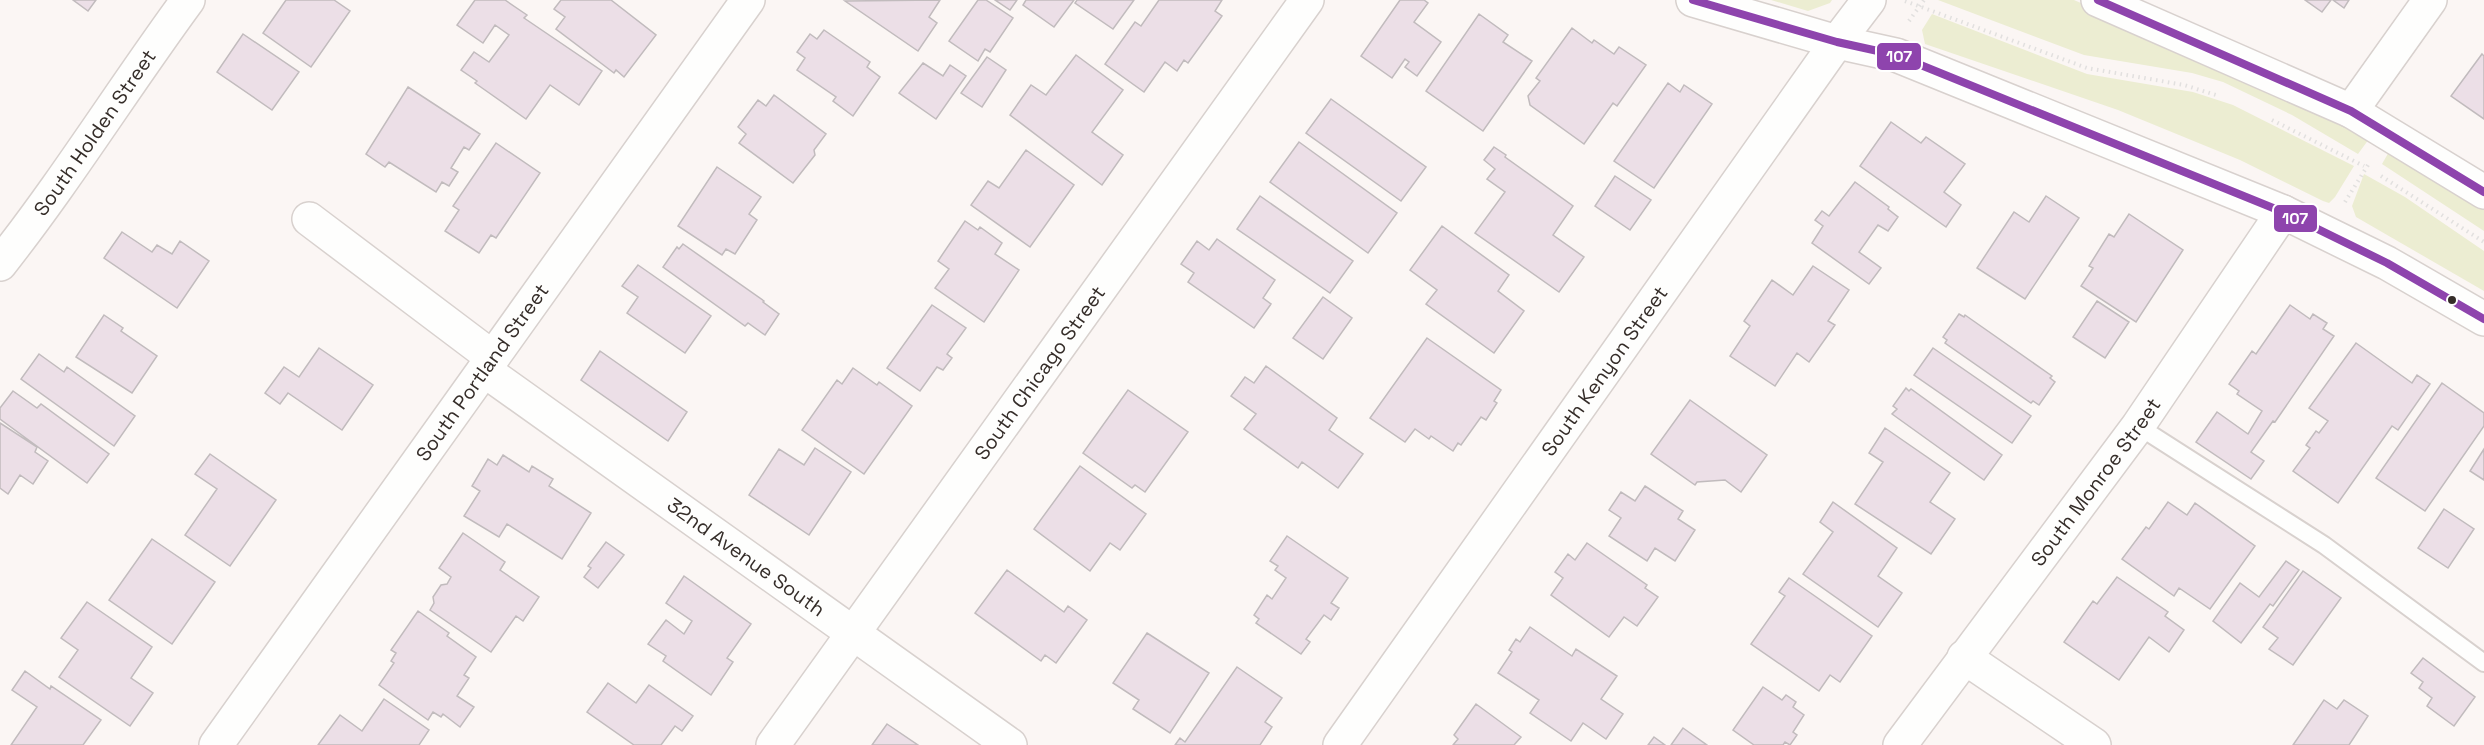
<svg xmlns="http://www.w3.org/2000/svg" width="2484" height="745" viewBox="0 0 2484 745" font-family="'Space Grotesk',sans-serif">
<style>
.green{fill:#ecedd2}
.building{fill:#ecdfe7;stroke:#c1bbbd;stroke-width:1.5}
.lines{fill:none;stroke-linecap:round;stroke-linejoin:round}
.service-casing{stroke:#d8d1ce;stroke-width:20}
.minor-casing{stroke:#d8d1ce;stroke-width:36}
.secondary-casing{stroke:#d8d1ce;stroke-width:36}
.path{stroke:#e2e0df;stroke-width:4;stroke-dasharray:1.5 4.5;stroke-linecap:butt}
.service{stroke:#fefefd;stroke-width:16}
.minor{stroke:#fefefd;stroke-width:33}
.secondary{stroke:#fefefd;stroke-width:33}
.bus-1-casing{stroke:#fff;stroke-width:12}
.bus-1{stroke:#8e44ad;stroke-width:8}
.bus-dot{fill:#352d29;stroke:#fff;stroke-width:2}
.labels{text-anchor:middle;stroke-width:6;stroke-linejoin:round;paint-order:stroke}
.street-label{font-size:20px;fill:#352d29;stroke:#fff}
.line-badge{stroke:#fff;stroke-width:2}
.badge-label{font-size:16px;text-anchor:middle;font-weight:bold;fill:#fff}
</style>
<rect width="100%" height="100%" fill="#fbf6f4"/>
<!-- green -->
<path class="green" d="M1771,0H1832L1830,3L1808,11Z
M1938,0H2074L2271,87L2369,139L2358,154L2292,115L2223,82L2192,73L2084,55Z
M1932,14L2087,74L2193,92L2233,105L2354,166L2335,197L2329,203L2323,201L2240,160L2118,110L1925,44L1922,30Z
M2390,150L2484,206V231L2382,164Z
M2364,174L2405,197L2484,251V291L2356,217L2352,206Z"/>
<!-- building -->
<path class="building" d="M73,0H96L88,11Z
M286,0H334L350,11L311,67L263,33Z
M475,0H505L527,15L524,18L602,71L579,105L550,85L526,119L475,83L477,81L461,70L474,52L489,62L509,35L495,25L483,43L457,25Z
M561,0H611L656,35L624,77L616,70L614,73L556,29L565,17L554,9Z
M940,0L929,17L937,23L918,51L845,1Z
M978,0H986L1013,18L990,52L985,49L978,61L949,41Z
M995,0H1017L1010,10Z
M1026,0H1074L1054,27L1023,5Z
M1077,0H1134L1113,29L1075,3Z
M1159,0H1222L1215,11L1222,16L1188,63L1184,60L1177,71L1165,62L1144,92L1105,64L1135,22L1141,26Z
M1400,0H1424L1428,3L1414,22L1441,42L1417,76L1405,67L1409,62L1405,59L1392,78L1361,56Z
M2305,0H2331L2322,12Z
M2333,0H2349L2344,8Z
M1479,14L1508,35L1503,42L1532,61L1483,131L1426,91Z
M1572,28L1592,43L1594,40L1614,54L1619,47L1646,65L1617,106L1613,103L1584,144L1530,105L1528,96L1540,81L1536,78Z
M824,30L870,62L867,67L880,77L853,116L833,101L836,97L797,70L805,58L797,52L810,34L817,39Z
M243,34L299,72L272,110L217,72Z
M2482,54L2484,56V119L2451,96Z
M1076,55L1123,90L1092,132L1123,155L1102,185L1010,115L1031,85L1046,95Z
M987,57L1006,70L982,107L961,93Z
M923,63L943,76L950,65L966,76L936,119L899,93Z
M1668,83L1680,92L1684,85L1712,104L1654,188L1614,161Z
M408,87L480,134L469,150L464,147L451,168L458,172L449,186L442,182L436,192L389,162L385,167L366,154Z
M774,95L826,134L814,150L815,155L793,183L739,143L746,134L738,127L758,100L766,106Z
M1331,99L1426,167L1401,201L1306,133Z
M1891,122L1921,143L1926,137L1965,164L1944,192L1961,205L1946,227L1860,166Z
M1299,142L1397,213L1368,253L1270,182Z
M496,143L540,173L496,238L491,235L479,253L445,231L459,210L453,206Z
M1494,147L1506,155L1505,157L1573,206L1553,235L1584,257L1559,292L1475,233L1505,192L1487,179L1495,169L1484,160Z
M1026,150L1074,185L1030,247L971,205L988,181L999,188Z
M717,167L761,197L749,214L757,220L735,254L726,249L722,255L678,226Z
M1615,176L1651,200L1630,230L1595,206Z
M1855,182L1889,207L1888,209L1898,217L1888,231L1878,225L1859,252L1881,268L1869,284L1812,243L1823,226L1815,220L1822,211L1829,216Z
M1260,196L1353,261L1330,293L1237,229Z
M2046,196L2079,218L2025,299L1977,268L2014,212L2029,222Z
M2129,214L2183,250L2136,322L2081,286L2093,268L2089,266L2109,234L2114,237Z
M965,221L978,230L980,227L1002,243L995,254L1019,270L984,322L935,288L949,269L938,261Z
M1442,226L1509,275L1498,291L1524,311L1494,353L1426,304L1437,290L1410,270Z
M122,232L152,252L157,245L172,254L180,241L209,261L177,308L104,258Z
M1217,239L1275,280L1263,298L1271,304L1254,328L1188,282L1194,273L1181,264L1197,241L1209,250Z
M683,244L764,301L763,302L779,314L765,335L748,323L745,326L663,267L677,247L679,249Z
M638,265L711,316L685,353L627,313L638,297L622,286Z
M1813,266L1849,290L1828,321L1835,325L1809,362L1797,353L1775,386L1730,356L1750,326L1744,321L1772,280L1793,295Z
M1323,297L1352,318L1323,359L1293,338Z
M2097,301L2129,322L2105,358L2073,337Z
M932,305L966,328L947,354L952,358L943,370L937,367L920,391L887,368Z
M2290,305L2310,319L2313,314L2327,323L2323,329L2334,336L2275,422L2273,421L2251,452L2264,461L2251,479L2196,442L2217,412L2248,434L2262,411L2237,394L2239,391L2229,384L2252,351L2256,354Z
M1959,314L1964,317L1965,315L2052,376L2050,378L2055,382L2039,405L2033,401L2031,403L1945,343L1947,340L1943,337Z
M104,315L123,328L121,331L157,356L132,393L76,357Z
M1427,338L1501,390L1494,401L1497,403L1486,420L1481,417L1461,445L1458,443L1453,451L1431,436L1429,439L1415,429L1405,442L1370,418Z
M2356,343L2412,383L2417,375L2430,384L2398,430L2392,426L2338,503L2293,471L2310,448L2306,445L2316,431L2319,433L2328,421L2309,408Z
M319,348L373,385L342,430L288,393L280,404L265,393L284,367L299,377Z
M1933,348L2031,416L2012,443L1914,375Z
M600,351L687,412L668,441L581,380Z
M39,354L64,372L67,367L135,416L114,446L21,379Z
M1266,366L1337,418L1329,430L1363,454L1338,488L1302,462L1298,468L1244,429L1256,414L1231,396L1245,377L1254,383Z
M853,368L877,385L879,382L912,406L864,474L802,430L837,380L842,384Z
M2442,383L2484,413V426L2425,511L2376,478Z
M1906,388L1909,391L1911,389L2002,455L1984,480L1892,414L1897,409L1893,406Z
M1128,390L1188,432L1145,492L1135,485L1132,488L1083,453Z
M13,391L37,408L41,404L109,454L87,483L0,419V408Z
M1690,400L1767,455L1741,492L1725,480L1697,482L1695,485L1651,454Z
M0,423L37,447L35,452L48,461L33,484L20,475L8,494L0,488Z
M1885,428L1950,473L1930,502L1955,519L1931,554L1855,504L1883,462L1869,453Z
M815,448L851,472L809,535L749,495L779,449L804,465Z
M2484,449V480L2470,471Z
M210,454L276,500L230,566L185,535L217,489L195,474Z
M503,455L529,472L532,466L553,479L549,486L591,513L562,559L507,524L499,537L464,516L480,491L472,486L488,459L497,465Z
M1080,466L1146,514L1120,550L1110,543L1090,571L1034,529Z
M1645,486L1683,511L1678,519L1695,530L1675,561L1655,548L1647,561L1609,536L1621,518L1609,510L1621,492L1635,501Z
M1833,502L1897,548L1878,576L1902,593L1878,627L1803,574L1833,532L1820,522Z
M2168,502L2187,515L2195,503L2255,546L2210,609L2179,588L2174,596L2122,559L2146,527L2149,529Z
M2444,509L2474,529L2448,568L2418,548Z
M463,533L505,562L500,570L539,597L523,621L516,616L491,652L430,610L434,603L433,597L441,585L447,584L451,577L439,568Z
M1287,536L1348,578L1331,603L1339,608L1331,620L1324,615L1306,639L1310,642L1301,654L1256,623L1259,619L1254,615L1267,595L1272,599L1286,578L1275,570L1278,566L1270,561Z
M152,539L215,582L172,644L109,600Z
M606,542L624,555L598,588L584,577L591,568L588,566Z
M1587,543L1647,585L1645,588L1658,597L1637,626L1624,617L1609,637L1551,595L1563,578L1555,572L1568,554L1575,560Z
M2286,561L2299,570L2273,606L2270,604L2241,643L2213,621L2240,583L2259,597Z
M1007,570L1064,612L1068,606L1087,620L1056,663L1045,655L1041,661L975,613Z
M2303,571L2341,598L2293,665L2269,649L2278,638L2263,627Z
M684,576L751,624L727,658L733,662L711,695L663,661L666,656L648,644L666,620L684,634L692,621L666,603Z
M2117,577L2168,612L2165,616L2184,630L2169,652L2149,637L2119,680L2064,642L2093,601L2097,604Z
M1789,578L1872,636L1840,682L1830,675L1819,691L1751,644L1785,596L1779,592Z
M87,602L152,647L131,678L153,693L130,726L59,677L78,650L61,638Z
M418,611L449,633L447,636L476,657L464,675L469,678L457,696L474,707L460,727L443,714L441,717L433,712L428,720L379,685L394,663L391,661L396,653L391,650Z
M1530,627L1572,656L1576,649L1617,676L1601,699L1623,714L1606,739L1583,723L1571,741L1530,713L1539,700L1498,673L1512,652L1509,650L1516,639L1520,642Z
M1147,633L1209,673L1170,733L1133,709L1139,700L1113,683Z
M2423,658L2475,697L2454,726L2427,706L2432,698L2419,688L2423,682L2411,673Z
M1237,667L1282,698L1265,722L1272,727L1260,745H1175L1180,738L1185,742Z
M25,671L50,689L51,686L101,720L83,745H11L37,707L12,690Z
M608,683L636,703L649,685L693,716L682,731L675,726L661,745H634L587,712Z
M1763,687L1782,700L1786,695L1796,702L1793,707L1804,715L1793,732L1797,735L1790,745L1785,742L1783,745H1754L1733,730Z
M384,699L429,730L419,745H318L340,715L362,731Z
M2324,700L2337,709L2344,700L2368,716L2349,745H2293Z
M1476,704L1521,737L1514,745H1453L1458,739L1454,735Z
M887,724L918,745H872Z
M1683,728L1707,745H1671Z
M1654,737L1665,745H1648Z"/>
<g class="lines">
<!-- service casing -->
<g class="service-casing">
<path id="service" d="M2138,426L2324,545L2484,663"/>
</g>
<!-- minor casing -->
<g class="minor-casing">
<g id="minor">
<path d="M2351,111L2430,0"/>
<path d="M309,219L492,357"/>
<path id="s1" d="M0,264C67,179 124,87 188,0"/>
<path id="s2" d="M484,370L1010,745"/>
<path d="M1964,657L2094,745"/>
<path id="s3" d="M216,745L748,0"/>
<path id="s4" d="M773,745L1307,0"/>
<path id="s5" d="M1340,745L1837,42L1869,0"/>
<path id="s6" d="M1900,745L2138,426L2283,212"/>
</g>
</g>
<!-- secondary casing -->
<g class="secondary-casing">
<path id="secondary" d="M1693,0L1837,42L1896,55L2283,212L2387,263L2484,319
M2098,0L2351,111L2484,192"/>
</g>
<!-- path -->
<path class="path" d="M1905,1L2087,68L2184,85L2216,95
M1909,21L1924,0
M2272,120L2364,166
M2381,176L2484,242
M2345,202L2368,165"/>
<!-- service -->
<use href="#service" class="service"/>
<!-- minor -->
<use href="#minor" class="minor"/>
<!-- secondary -->
<use href="#secondary" class="secondary"/>
<!-- bus-1 casing -->
<g class="bus-1-casing">
<path id="bus-1" d="M1693,0L1837,42L1896,55L2283,212L2387,263L2484,319
M2098,0L2351,111L2484,192"/>
</g>
<!-- bus-1 -->
<use href="#bus-1" class="bus-1"/>
</g>
<!-- markers -->
<circle class="bus-dot" cx="2452" cy="300" r="5"/>
<g class="labels">
<!-- street labels -->
<g class="street-label">
<text dy="7" stroke="none"><textPath href="#s1" startOffset="162">South Holden Street</textPath></text>
<text dy="7" stroke="none"><textPath href="#s5" startOffset="458">South Kenyon Street</textPath></text>
<text dy="7" stroke="none"><textPath href="#s3" startOffset="458">South Portland Street</textPath></text>
<text dy="7" stroke="none"><textPath href="#s4" startOffset="458">South Chicago Street</textPath></text>
<text dy="7" stroke="none"><textPath href="#s6" startOffset="328">South Monroe Street</textPath></text>
<text dy="7" stroke="none"><textPath href="#s2" startOffset="322">32nd Avenue South</textPath></text>
</g>
</g>
<g class="line-badge">
<rect x="1876" y="42" width="46" height="29" rx="6" fill="#8e44ad"/>
<rect x="2273" y="204" width="45" height="29" rx="6" fill="#8e44ad"/>
</g>
<g class="badge-label">
<text x="1899" y="62">107</text>
<text x="2295" y="224">107</text>
</g>
</svg>
